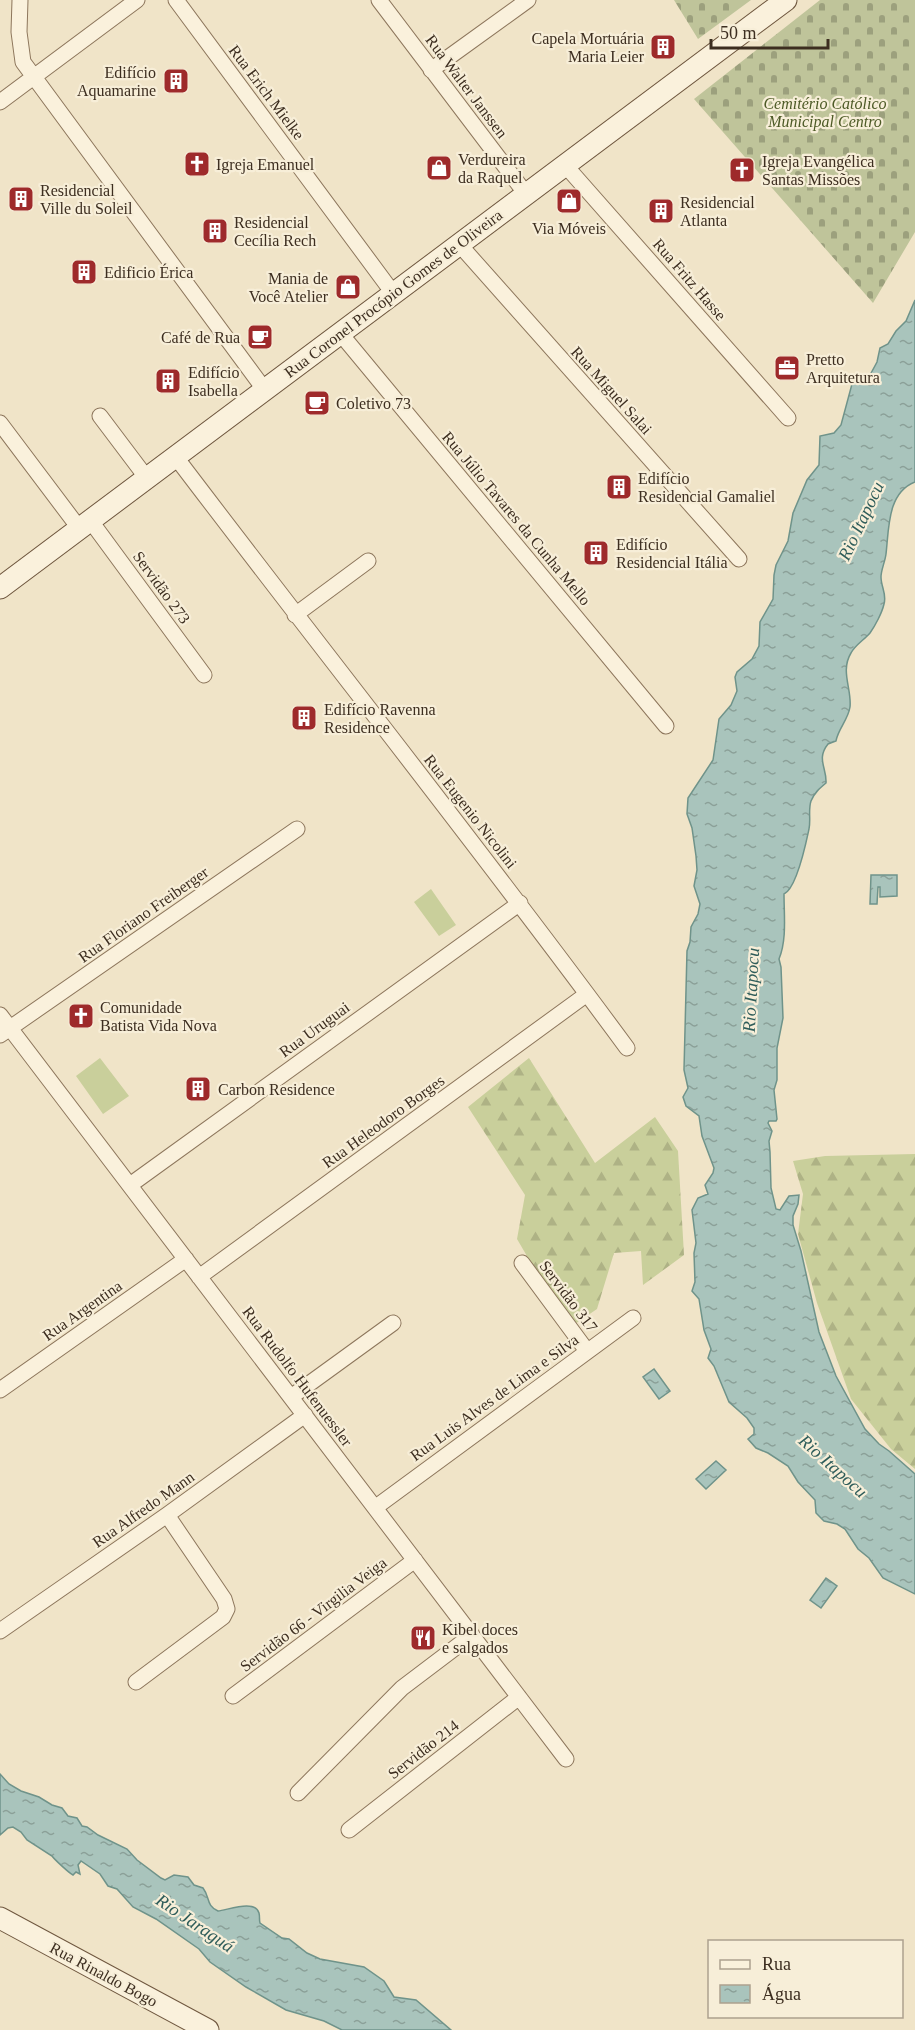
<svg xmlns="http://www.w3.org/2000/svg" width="915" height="2030" viewBox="0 0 915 2030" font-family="'Times New Roman',serif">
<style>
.forest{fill:url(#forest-firs)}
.cemetery{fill:url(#cemetery-stones)}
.park{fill:#c9cf9b}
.water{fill:url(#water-ripples);stroke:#6f938a;stroke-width:1.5}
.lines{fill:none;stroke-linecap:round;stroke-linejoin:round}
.minor-casing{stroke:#8d765c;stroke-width:17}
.secondary-casing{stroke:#6f573f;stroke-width:23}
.minor{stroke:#faf1dc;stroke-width:15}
.secondary{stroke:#faf1dc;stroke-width:21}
.labels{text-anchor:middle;stroke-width:4.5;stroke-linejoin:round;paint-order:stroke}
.poi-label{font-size:16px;fill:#3d2e20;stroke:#f7eed8;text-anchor:start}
.street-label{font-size:16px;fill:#3d2e20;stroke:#f7eed8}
.park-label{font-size:16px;font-style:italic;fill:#4d5a26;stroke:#f7eed8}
.water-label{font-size:18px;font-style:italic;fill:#2f5d5a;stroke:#f7eed8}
</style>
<defs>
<pattern id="forest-firs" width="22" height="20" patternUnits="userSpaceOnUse" patternTransform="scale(1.5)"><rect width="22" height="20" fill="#c9cf9b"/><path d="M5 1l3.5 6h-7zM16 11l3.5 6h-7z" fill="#aeb285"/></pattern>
<pattern id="cemetery-stones" width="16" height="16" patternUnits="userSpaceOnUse" patternTransform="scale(1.5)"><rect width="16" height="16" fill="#bfc49a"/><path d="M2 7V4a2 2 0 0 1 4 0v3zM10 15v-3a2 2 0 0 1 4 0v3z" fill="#9ca07d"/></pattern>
<pattern id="water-ripples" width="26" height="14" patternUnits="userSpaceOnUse" patternTransform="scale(1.5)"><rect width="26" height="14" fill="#a9c4bc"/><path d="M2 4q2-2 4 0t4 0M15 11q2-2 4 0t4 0" fill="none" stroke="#8ba098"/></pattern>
</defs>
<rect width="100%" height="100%" fill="#f0e4c8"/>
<!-- forest -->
<path class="forest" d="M529,1058L595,1163L655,1117L678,1151L684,1255L643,1285L641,1251L614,1253L597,1309L569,1328L517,1239L525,1195L468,1107Z
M915,1154V1469L891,1449L851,1399L817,1303L798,1234L803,1194L793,1161L825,1156Z"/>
<!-- cemetery -->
<path class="cemetery" d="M674,0H751L698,39Z
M820,0H915V232L873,303L694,99Z"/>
<!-- park -->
<path class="park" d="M431,889L456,925L439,936L414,902Z
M100,1058L129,1096L103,1114L76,1076Z"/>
<!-- water -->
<path class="water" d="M915,300V482C887,493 889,529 886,554C885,562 881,570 881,577C881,587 887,594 884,604C882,613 875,626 870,633C864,640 855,645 851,653C840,671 852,689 850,707C848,720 838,729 836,741L828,744C816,759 827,768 826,783C820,788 814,793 811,801C808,810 811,820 809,829C806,843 797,888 784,894C784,915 787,940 779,959L781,967L783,1018L777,1048V1080L774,1090L777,1119L776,1121H769L768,1123L772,1131L769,1141L770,1152L771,1188L776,1209L780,1210L789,1196L799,1195L798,1204L793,1216V1225L801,1251L819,1332L836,1376L865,1429L879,1444L889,1451L915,1474V1594L883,1578L869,1558L858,1549L845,1529L837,1524L824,1521L816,1513L815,1500L798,1482L788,1466L768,1453L756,1448L748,1439L754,1434V1428L747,1418L729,1402L714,1366L708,1358L711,1349L704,1330L699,1299L692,1291L695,1282L694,1253L696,1243L692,1210L698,1198L708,1194L705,1185L713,1173L714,1168L702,1136L699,1116L686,1106L683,1097L688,1088L684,1070L687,951L690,942L691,927L698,914L700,904L694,886L697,870L696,856L692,828L687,814L688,798L713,760L719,719L731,705L737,691L735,677L737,672L752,659L759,646L760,622L773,599L774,575L776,565L788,541L793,513L807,480L819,465L820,436L834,433L841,425L852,384L870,375L877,362L880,348L888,344L896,331L906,321Z
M871,875H897V896L880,897V887H878L877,904H870Z
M654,1369L670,1391L659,1399L643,1377Z
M716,1461L726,1470L706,1489L696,1479Z
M826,1578L837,1586L821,1608L810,1600Z
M0,1774L9,1784L21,1791L39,1797L52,1805L62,1808L68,1816L77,1818L82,1826L87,1827L98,1835L127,1849L137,1860L161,1878L165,1880L174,1875L188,1877L194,1885L203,1888C210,1897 206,1906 218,1911C228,1910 255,1899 259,1913C260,1917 259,1920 260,1923L282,1938L289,1939L307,1953L320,1959L364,1967L384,1981L394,1997L416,2000L451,2030H342L324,2021L286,2010L246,1987L210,1962L199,1949L156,1919L133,1907L117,1889L108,1886L100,1874L81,1861L78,1865L80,1874L76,1872L73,1875C69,1873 54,1859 52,1856L27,1840L21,1832L13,1827L8,1828L0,1835Z"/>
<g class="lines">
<!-- minor casing -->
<g class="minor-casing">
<path id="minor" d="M20,0L19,32L23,62L264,389
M176,0L393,293
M379,0L526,194
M431,70L528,0
M0,102L137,0
M565,165L788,418
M459,244L739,559
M340,333L666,726
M100,416L146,477
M0,423L79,528
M175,456C325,654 480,848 627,1048
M90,520L204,675
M295,615L368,561
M0,1015L566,1759
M0,1035L297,829
M130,1185L520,903
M522,1263L587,1351
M199,1277L587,994
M0,1390L186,1259
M291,1397L393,1323
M376,1507L633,1318
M0,1631L167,1515L305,1415
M136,1682L223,1617L227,1609L224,1599L167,1515
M233,1696L415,1560
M298,1793L402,1688L472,1635
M349,1830L519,1697"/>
</g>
<!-- secondary casing -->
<g class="secondary-casing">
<path id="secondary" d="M0,588L786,0
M0,1918L208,2030"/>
</g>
<!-- minor -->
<use href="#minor" class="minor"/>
<!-- secondary -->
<use href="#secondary" class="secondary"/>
</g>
<!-- icons -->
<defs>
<g id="building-square" transform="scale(1.35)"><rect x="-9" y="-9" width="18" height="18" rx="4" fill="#9e2a2b" stroke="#f7eed8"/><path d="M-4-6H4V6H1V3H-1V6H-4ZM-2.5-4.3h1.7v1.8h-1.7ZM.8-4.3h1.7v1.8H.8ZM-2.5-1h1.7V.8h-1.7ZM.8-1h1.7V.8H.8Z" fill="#fff"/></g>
<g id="church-square" transform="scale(1.35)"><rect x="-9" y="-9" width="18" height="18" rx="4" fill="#9e2a2b" stroke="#f7eed8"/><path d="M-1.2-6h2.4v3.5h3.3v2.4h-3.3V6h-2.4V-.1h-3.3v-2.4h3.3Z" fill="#fff"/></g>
<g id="shop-square" transform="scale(1.35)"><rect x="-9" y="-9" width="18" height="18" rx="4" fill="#9e2a2b" stroke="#f7eed8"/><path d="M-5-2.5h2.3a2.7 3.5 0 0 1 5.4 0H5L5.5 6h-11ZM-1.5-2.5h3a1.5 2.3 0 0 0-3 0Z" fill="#fff"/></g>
<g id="cafe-square" transform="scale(1.35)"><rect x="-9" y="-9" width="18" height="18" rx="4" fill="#9e2a2b" stroke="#f7eed8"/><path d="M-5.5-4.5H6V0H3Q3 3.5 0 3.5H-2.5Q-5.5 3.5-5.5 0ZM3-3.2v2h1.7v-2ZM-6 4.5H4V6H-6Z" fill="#fff"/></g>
<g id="office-square" transform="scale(1.35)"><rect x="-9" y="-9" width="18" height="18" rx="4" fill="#9e2a2b" stroke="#f7eed8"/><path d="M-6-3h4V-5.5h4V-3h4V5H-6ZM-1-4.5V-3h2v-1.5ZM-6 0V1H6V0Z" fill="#fff"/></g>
<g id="restaurant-square" transform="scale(1.35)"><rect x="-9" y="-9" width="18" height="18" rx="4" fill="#9e2a2b" stroke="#f7eed8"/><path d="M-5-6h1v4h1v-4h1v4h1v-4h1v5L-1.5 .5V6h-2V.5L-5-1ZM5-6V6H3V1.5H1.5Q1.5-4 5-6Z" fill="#fff"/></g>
</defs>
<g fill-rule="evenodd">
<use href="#building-square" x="663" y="47"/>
<use href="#building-square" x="176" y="81"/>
<use href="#church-square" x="197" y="164"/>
<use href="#shop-square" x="439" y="168"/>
<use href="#church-square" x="742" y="170"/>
<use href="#building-square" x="21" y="199"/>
<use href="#shop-square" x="569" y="201"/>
<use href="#building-square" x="661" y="211"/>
<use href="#building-square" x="215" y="231"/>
<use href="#building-square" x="84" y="272"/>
<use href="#shop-square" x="348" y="287"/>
<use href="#cafe-square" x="260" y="337"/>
<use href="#office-square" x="787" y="368"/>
<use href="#building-square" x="168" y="381"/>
<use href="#cafe-square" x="317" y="403"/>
<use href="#building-square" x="619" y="487"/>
<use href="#building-square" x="596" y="553"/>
<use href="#building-square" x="304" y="718"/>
<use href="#church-square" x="81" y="1016"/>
<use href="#building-square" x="198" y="1089"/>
<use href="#restaurant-square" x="423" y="1638"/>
</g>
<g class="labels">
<!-- poi labels -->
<g class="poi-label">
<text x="644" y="44" text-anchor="end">Capela Mortuária<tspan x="644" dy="18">Maria Leier</tspan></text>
<text x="156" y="78" text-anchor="end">Edifício<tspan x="156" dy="18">Aquamarine</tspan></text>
<text x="458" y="165">Verdureira<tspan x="458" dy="18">da Raquel</tspan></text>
<text x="762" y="167">Igreja Evangélica<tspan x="762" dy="18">Santas Missões</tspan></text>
<text x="216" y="170">Igreja Emanuel</text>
<text x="40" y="196">Residencial<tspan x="40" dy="18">Ville du Soleil</tspan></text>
<text x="680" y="208">Residencial<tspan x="680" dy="18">Atlanta</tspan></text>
<text x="234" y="228">Residencial<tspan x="234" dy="18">Cecília Rech</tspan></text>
<text x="569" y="234" text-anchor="middle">Via Móveis</text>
<text x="104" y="278">Edificio Érica</text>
<text x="328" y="284" text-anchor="end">Mania de<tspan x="328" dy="18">Você Atelier</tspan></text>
<text x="240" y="343" text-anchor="end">Café de Rua</text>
<text x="806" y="365">Pretto<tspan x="806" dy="18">Arquitetura</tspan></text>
<text x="188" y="378">Edifício<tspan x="188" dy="18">Isabella</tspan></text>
<text x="336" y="409">Coletivo 73</text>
<text x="638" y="484">Edifício<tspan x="638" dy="18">Residencial Gamaliel</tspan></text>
<text x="616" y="550">Edifício<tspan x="616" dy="18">Residencial Itália</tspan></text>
<text x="324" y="715">Edifício Ravenna<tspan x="324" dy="18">Residence</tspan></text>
<text x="100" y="1013">Comunidade<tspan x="100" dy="18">Batista Vida Nova</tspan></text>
<text x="218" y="1095">Carbon Residence</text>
<text x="442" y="1635">Kibel doces<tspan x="442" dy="18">e salgados</tspan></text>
</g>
<!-- street labels -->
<g class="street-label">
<text transform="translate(467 86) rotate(53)" y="6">Rua Walter Janssen</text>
<text transform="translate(267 92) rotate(53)" y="6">Rua Erich Mielke</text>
<text transform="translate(690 279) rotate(49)" y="6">Rua Fritz Hasse</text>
<text transform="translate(393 293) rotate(-37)" y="6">Rua Coronel Procópio Gomes de Oliveira</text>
<text transform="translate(612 390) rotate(48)" y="6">Rua Miguel Salai</text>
<text transform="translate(517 518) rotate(50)" y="6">Rua Júlio Tavares da Cunha Mello</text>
<text transform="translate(162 587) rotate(54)" y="6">Servidão 273</text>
<text transform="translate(471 811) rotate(52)" y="6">Rua Eugenio Nicolini</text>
<text transform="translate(143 914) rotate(-35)" y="6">Rua Floriano Freiberger</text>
<text transform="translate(314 1029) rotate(-36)" y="6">Rua Uruguai</text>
<text transform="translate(383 1121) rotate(-36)" y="6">Rua Heleodoro Borges</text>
<text transform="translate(569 1296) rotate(53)" y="6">Servidão 317</text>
<text transform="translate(82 1310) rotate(-35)" y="6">Rua Argentina</text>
<text transform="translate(298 1376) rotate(53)" y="6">Rua Rudolfo Hufenuessler</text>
<text transform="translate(494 1397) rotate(-36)" y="6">Rua Luis Alves de Lima e Silva</text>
<text transform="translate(143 1509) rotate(-35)" y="6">Rua Alfredo Mann</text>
<text transform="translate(313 1614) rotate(-37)" y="6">Servidão 66 - Virgilia Veiga</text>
<text transform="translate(423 1749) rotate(-38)" y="6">Servidão 214</text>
<text transform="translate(104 1974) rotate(28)" y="6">Rua Rinaldo Bogo</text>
</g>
<!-- park labels -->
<g class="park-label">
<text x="825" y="109">Cemitério Católico<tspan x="825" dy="18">Municipal Centro</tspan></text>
</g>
<!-- water labels -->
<g class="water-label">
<text transform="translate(861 521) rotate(-65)" y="6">Rio Itapocu</text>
<text transform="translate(751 990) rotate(-87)" y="6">Rio Itapocu</text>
<text transform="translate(833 1466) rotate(42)" y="6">Rio Itapocu</text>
<text transform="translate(195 1923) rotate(34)" y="6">Rio Jaraguá</text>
</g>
</g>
<!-- legend -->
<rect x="708" y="1940" width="195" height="78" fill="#f7eed8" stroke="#ada18e" stroke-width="1.5"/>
<rect x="720" y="1960" width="30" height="9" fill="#faf1dc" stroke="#ada18e" stroke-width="1.5"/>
<text x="762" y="1970" font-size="18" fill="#3d2e20">Rua</text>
<rect x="720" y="1985" width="30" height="18" fill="url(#water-ripples)" stroke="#ada18e" stroke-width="1.5"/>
<text x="762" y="2000" font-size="18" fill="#3d2e20">Água</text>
<!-- scale -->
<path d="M711 39v9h117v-9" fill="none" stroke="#3d2e20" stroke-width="3"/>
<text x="720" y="39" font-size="18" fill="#3d2e20" stroke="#f7eed8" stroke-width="4.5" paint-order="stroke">50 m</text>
</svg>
